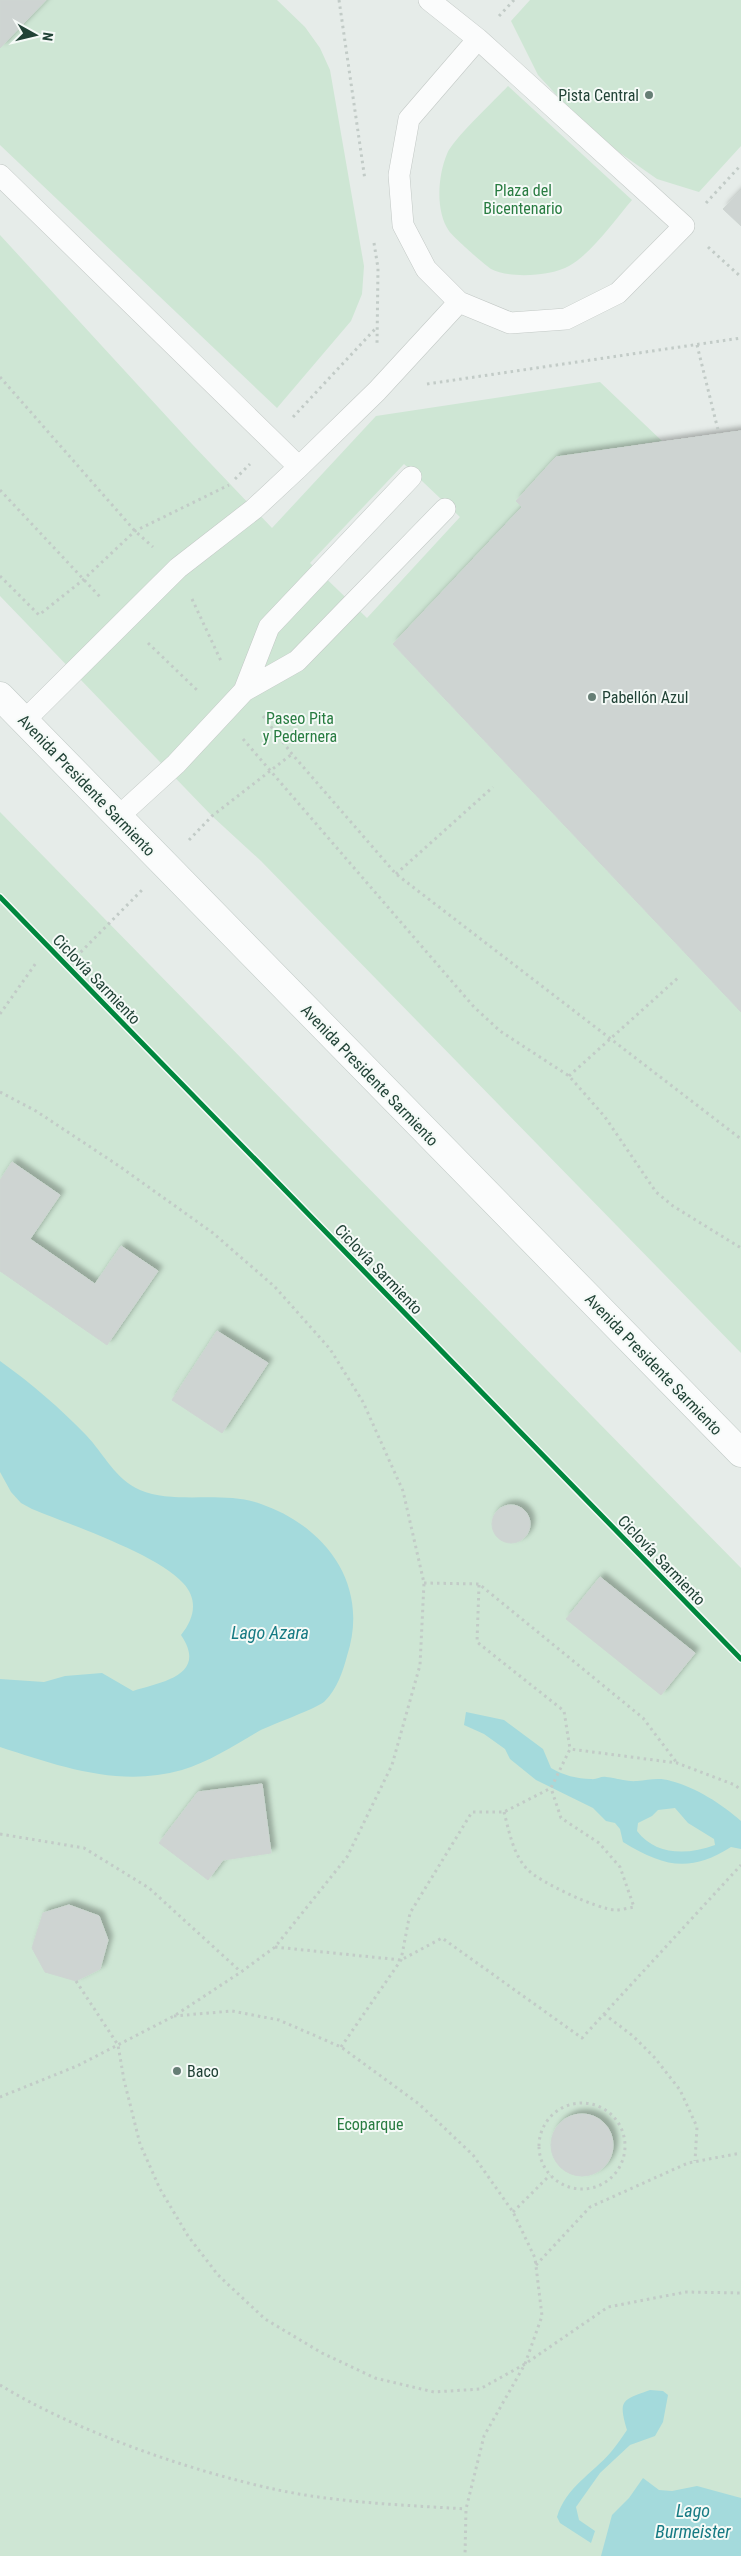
<svg xmlns="http://www.w3.org/2000/svg" width="741" height="2556" viewBox="0 0 741 2556" font-family="'Roboto Condensed',sans-serif">
<style>
.green{fill:#cee6d4;fill-rule:evenodd}
.water{fill:#a4dadc;fill-rule:evenodd}
.building{fill:#ced4d2;stroke:#ced5d2;filter:url(#shadow)}
.lines{fill:none;stroke-linecap:round;stroke-linejoin:round}
.service-casing{stroke:#c3c9c6;stroke-width:22}
.secondary-casing{stroke:#c1cac6;stroke-width:29}
.path{stroke:#c2cbc7;stroke-width:3;stroke-dasharray:2.5 4;stroke-linecap:butt}
.service{stroke:#fbfcfc;stroke-width:21}
.secondary{stroke:#fbfcfc;stroke-width:28}
.cycleway-casing{stroke:#f5faf7;stroke-width:8}
.cycleway{stroke:#00873e;stroke-width:5}
.poi-dot{fill:#667e75;stroke:#f5faf7;stroke-width:2}
.labels{text-anchor:middle;stroke-width:4;stroke-linejoin:round;paint-order:stroke}
.poi-label{font-size:16px;fill:#214236;stroke:#f5faf7;text-anchor:start}
.park-label{font-size:16px;fill:#287c41;stroke:#f5faf7}
.street-label{font-size:16px;fill:#214236;stroke:#f5faf7}
.water-label{font-size:18px;font-style:italic;fill:#167a83;stroke:#f5faf7}
</style>
<defs>
<filter id="shadow"><feDropShadow dx="4.5" dy="-4.5" stdDeviation="2.5" flood-color="#0004"/></filter>
</defs>
<rect width="100%" height="100%" fill="#e6ece9"/>
<!-- green -->
<path class="green" d="M0,0H277L305,27L320,48L330,70L364,266L362,294L351,321L277,408L0,145Z
M530,0H741V146L699,192L657,179L613,148L575,115L538,75L511,21Z
M508,86L632,200C615,220 592,253 569,266C552,276 509,279 491,269C486,266 453,237 449,231C435,211 438,175 447,154C452,140 495,100 508,86Z
M0,235L192,444L272,528L376,416L600,382L662,441L556,457L516,501L522,507L393,644L741,1012V1353L261,861L212,816L0,596ZM404,464L460,517L367,618L310,563Z
M0,812L741,1568V2556H0Z"/>
<!-- water -->
<path class="water" d="M0,1361C31,1383 60,1408 86,1435C104,1454 115,1479 140,1490C175,1505 222,1490 261,1504C327,1527 370,1586 347,1656C343,1671 337,1689 325,1701C318,1708 273,1724 259,1731C235,1745 209,1762 182,1770C119,1788 59,1766 0,1747V1679L44,1682L65,1676L102,1673L133,1691C163,1682 208,1675 181,1635C194,1619 199,1600 183,1583C157,1554 71,1525 32,1509L21,1503L11,1492L0,1472Z
M466,1712L504,1720L543,1749L551,1768C563,1775 577,1779 591,1779C596,1780 601,1776 606,1777C617,1778 626,1782 637,1781C649,1780 659,1777 671,1781C695,1787 722,1804 741,1821V1849L731,1847C690,1873 664,1867 623,1842L620,1829L615,1823L606,1821L593,1808L536,1780L510,1759L505,1749L484,1734L464,1725ZM675,1808L688,1823L714,1839L715,1845C688,1855 656,1856 637,1831L638,1823L652,1816L658,1810Z
M650,2390L663,2391L668,2395L663,2422L655,2436L630,2445L600,2473L576,2507L579,2520L595,2531L591,2543L560,2523L557,2517C566,2487 592,2474 611,2452C617,2445 622,2437 627,2430C618,2400 622,2400 650,2390Z
M643,2478L659,2490L672,2491L697,2486L741,2498V2556H601L612,2515L629,2498Z"/>
<!-- building -->
<path class="building" d="M0,0H46L0,48Z
M741,190V226L723,209Z
M741,431V1012L393,644L522,507L516,501L556,457Z
M12,1162L60,1195L30,1239L95,1284L121,1246L158,1271L107,1345L0,1271V1180Z
M217,1331L268,1363L222,1433L172,1400Z
M492 1524a19 19 0 1 1 38 0a19 19 0 1 1-38 0Z
M600,1577L695,1653L661,1695L566,1619Z
M262,1784L271,1853L223,1860L208,1880L159,1843L198,1792Z
M69,1905L99,1916L108,1940L100,1969L76,1981L45,1972L32,1948L43,1913Z
M551 2145a31 31 0 1 1 62 0a31 31 0 1 1-62 0Z"/>
<g class="lines">
<!-- service casing -->
<g class="service-casing">
<path id="service" d="M429,0L478,39L409,119L399,175L403,225L426,269L459,302L510,323L566,319L618,293L684,226L478,39
M0,175L299,467
M244,691L269,627L411,477
M24,721L178,568L254,509L299,467L377,391L459,302
M118,817L176,764L244,691L297,661L445,509"/>
</g>
<!-- secondary casing -->
<g class="secondary-casing">
<path id="secondary" d="M0,696L741,1453"/>
</g>
<!-- path -->
<path class="path" d="M339,0L365,180
M499,16L514,0
M706,203L741,165
M374,243L378,268L377,344
M708,247L741,277
M697,345L719,434
M0,377L135,531L153,547
M427,384L741,338
M293,417L376,328
M235,479L250,464
M0,490L102,599
M0,576L39,615L83,580L135,531L229,485
M192,599L221,661
M148,643L199,692
M263,716L292,754L396,874L741,1139
M243,739L474,1007L500,1031L569,1076L605,1117L656,1192L673,1206L741,1248
M189,840L212,816L292,754
M396,874L493,787
M0,897L741,1659
M67,966L142,890
M0,1014L36,963
M569,1076L680,976
M0,1092L36,1111L119,1166L213,1233L275,1287L330,1349L363,1402L403,1491L424,1583L420,1665L392,1765L347,1857L275,1947L241,1972L174,2016L77,2066L0,2097
M424,1583L479,1584L643,1718L677,1763
M479,1585L477,1642L564,1711L570,1749
M504,1812C509,1831 513,1854 527,1869C539,1882 597,1909 615,1910C621,1910 628,1908 634,1907L620,1867L599,1843L561,1818L551,1788
M0,1834L84,1848L149,1888L241,1972
M275,1947L401,1960L442,1938L582,2038L741,1865
M76,1981L118,2045L124,2080L140,2144L160,2189L188,2236L218,2275L265,2319L322,2353L375,2378L434,2392L480,2389L525,2364L608,2307L686,2292L741,2293
M604,2014L633,2036L655,2058L680,2090L697,2127L695,2161
M174,2016L232,2011L279,2020L341,2047L419,2104L473,2155L513,2212L535,2258L542,2316L525,2364L484,2436L466,2509L465,2556
M341,2047L401,1960L410,1913L472,1812H504L551,1788L570,1749L677,1763L735,1785L741,1790
M539 2146a43 43 0 1 1 86 0a43 43 0 1 1-86 0Z
M513,2212L550,2175
M536,2265L590,2207L688,2163L741,2153
M0,2385C77,2432 190,2471 278,2490C340,2503 404,2505 466,2509"/>
<!-- service -->
<use href="#service" class="service"/>
<!-- secondary -->
<use href="#secondary" class="secondary"/>
<!-- cycleway casing -->
<g class="cycleway-casing">
<path id="cycleway" d="M0,897L741,1659"/>
</g>
<!-- cycleway -->
<use href="#cycleway" class="cycleway"/>
</g>
<!-- markers -->
<g class="poi-dot">
<circle cx="649" cy="95" r="5"/>
<circle cx="592" cy="697" r="5"/>
<circle cx="177" cy="2071" r="5"/>
</g>
<g class="labels">
<!-- poi labels -->
<g class="poi-label">
<text x="639" y="101" text-anchor="end">Pista Central</text>
<text x="602" y="703">Pabellón Azul</text>
<text x="187" y="2077">Baco</text>
</g>
<!-- park labels -->
<g class="park-label">
<text x="523" y="196">Plaza del<tspan x="523" dy="18">Bicentenario</tspan></text>
<text x="300" y="724">Paseo Pita<tspan x="300" dy="18">y Pedernera</tspan></text>
<text x="370" y="2130">Ecoparque</text>
</g>
<!-- street labels -->
<g class="street-label">
<text transform="translate(87 785) rotate(46)" y="6">Avenida Presidente Sarmiento</text>
<text transform="translate(97 979) rotate(46)" y="6">Ciclovía Sarmiento</text>
<text transform="translate(370 1075) rotate(46)" y="6">Avenida Presidente Sarmiento</text>
<text transform="translate(379 1269) rotate(46)" y="6">Ciclovía Sarmiento</text>
<text transform="translate(654 1364) rotate(46)" y="6">Avenida Presidente Sarmiento</text>
<text transform="translate(662 1560) rotate(46)" y="6">Ciclovía Sarmiento</text>
</g>
<!-- water labels -->
<g class="water-label">
<text x="270" y="1639">Lago Azara</text>
<text x="693" y="2517">Lago<tspan x="693" dy="21">Burmeister</tspan></text>
</g>
</g>
<!-- north arrow -->
<g transform="translate(35 35) rotate(98)" stroke="#f5faf7" stroke-width="4" paint-order="stroke">
<path d="M0-4L9 19L0 12L-9 19Z" fill="#214236"/>
<text y="-8" font-size="14" font-weight="bold" text-anchor="middle" fill="#214236">N</text>
</g>
</svg>
